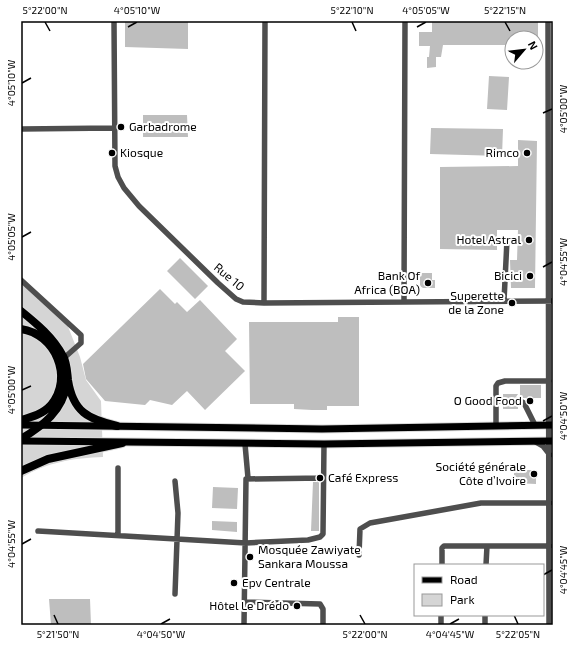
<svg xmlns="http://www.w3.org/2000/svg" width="574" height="646" viewBox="0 0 574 646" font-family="'Exo 2',sans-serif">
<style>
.green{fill:#d5d5d5}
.building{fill:#bebebe}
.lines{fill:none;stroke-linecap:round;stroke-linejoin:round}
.minor-tunnel{stroke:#d9d9d9;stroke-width:5.5;stroke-dasharray:5.5 3;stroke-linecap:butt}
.major-casing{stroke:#dbdbdb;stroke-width:9}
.highway-casing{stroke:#dbdbdb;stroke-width:10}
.minor{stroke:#4e4e4e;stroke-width:5.5}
.major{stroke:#000;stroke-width:7}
.highway{stroke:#000;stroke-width:8}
.ticks{fill:none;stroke:#000;stroke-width:1.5}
.poi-dot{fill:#000;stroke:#fff;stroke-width:1.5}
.labels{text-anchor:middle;stroke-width:4;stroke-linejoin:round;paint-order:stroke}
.poi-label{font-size:12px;fill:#000;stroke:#fff;text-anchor:end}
.street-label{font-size:12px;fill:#000;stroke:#fff}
.neatline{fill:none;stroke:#000;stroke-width:1.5}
.ticks-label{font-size:10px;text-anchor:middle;fill:#000}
</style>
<rect width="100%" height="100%" fill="#fff"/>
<!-- green -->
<path class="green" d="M21,282L67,324L80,357L86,380L101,401L103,457C74,458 47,462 21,478Z"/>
<!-- building -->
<path class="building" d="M125,21H188V49L125,47Z
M432,21H538V38H512V45H443L441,57H436V67L427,68V57H429L430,46H419V32H432Z
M489,76L509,77L507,110L487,109Z
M143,115H187L188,137H143Z
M431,128L503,129L502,156L430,154Z
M518,140L537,141L535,288H511L510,260H517L518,230H497V250L440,249V167L518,166Z
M180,258L208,286L195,299L167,271Z
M420,273H432V280H435V288H423L420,286Z
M160,289L175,304L177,302L187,312L200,300L237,339L225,351L245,371L205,410L187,391L172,405L150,400L145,405L105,401L86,379L83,364Z
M338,317H359V406H327V410H312L294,409V404H250L249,322H338Z
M520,385H541V398H523L520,396Z
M503,394H518L514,400L518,405V409H503V405L506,403L507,401L503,397Z
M514,470H536V484L514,483Z
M313,482H319V531H311Z
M213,487L238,488L237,509L212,508Z
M212,521L237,522V532L212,530Z
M49,599H90L91,625H51Z"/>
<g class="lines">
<!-- minor-tunnel -->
<path class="minor-tunnel" d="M503,401L518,400"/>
<!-- major casing -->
<g class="major-casing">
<path id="major" d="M21,425L322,429L553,425
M21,441L324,444L553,441"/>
</g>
<!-- highway casing -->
<g class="highway-casing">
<path id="highway" d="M21,311C37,324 53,337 63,356C67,363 67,371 68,380C73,412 88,419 117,426
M21,329C55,334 74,377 51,405C43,414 32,417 21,420
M21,439C44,425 62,411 67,384
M21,471L48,459L122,443"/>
</g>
<!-- minor -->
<path class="minor" d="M114,21L115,166L118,177L124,188L139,206L218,283L236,299L243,302L264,303L553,301
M548,21C547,222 550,424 549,625
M21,129L114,128
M21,280L81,335V343L64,358
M404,301L405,21
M504,301L507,240
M264,303L265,21
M518,400L524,403L535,425
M496,401H503
M496,426V386L498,383L505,381H549
M536,442L543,446L550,455
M245,444L248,478
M175,481L178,513L175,594
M38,531L246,543L308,540L320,537L323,534L324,444
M118,535V468
M359,555L360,529L370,523L481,503H550
M442,565V548L444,546H550
M486,565L487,546
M244,602L320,604L323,609V625
M485,615V625
M244,625L246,479L323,478
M441,625V615"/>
<!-- major -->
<use href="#major" class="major"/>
<!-- highway -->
<use href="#highway" class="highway"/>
</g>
<!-- ticks -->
<path class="ticks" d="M45,22L50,31M352,22L356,31M505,22L510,31M128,27L137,22M417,27L426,22M22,83L31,78M543,113L552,109M22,237L31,232M543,267L552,262M22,390L31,386M543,421L552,416M22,544L31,539M543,575L552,570M54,615L58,624M360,615L365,624M514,615L518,624M161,624L170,619M450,624L459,619"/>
<!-- markers -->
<g class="poi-dot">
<circle cx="121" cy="127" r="4"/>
<circle cx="112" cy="153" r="4"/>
<circle cx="527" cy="153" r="4"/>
<circle cx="529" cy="240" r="4"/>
<circle cx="530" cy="276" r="4"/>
<circle cx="428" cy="283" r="4"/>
<circle cx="512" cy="303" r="4"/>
<circle cx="530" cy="401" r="4"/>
<circle cx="534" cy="474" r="4"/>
<circle cx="320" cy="478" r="4"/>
<circle cx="250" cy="557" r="4"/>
<circle cx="234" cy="583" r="4"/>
<circle cx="297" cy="606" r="4"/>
</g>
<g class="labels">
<!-- poi labels -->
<g class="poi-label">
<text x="129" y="131" text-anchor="start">Garbadrome</text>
<text x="120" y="157" text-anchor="start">Kiosque</text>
<text x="519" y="157">Rimco</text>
<text x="521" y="244">Hotel Astral</text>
<text x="420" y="280">Bank Of<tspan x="420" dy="14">Africa (BOA)</tspan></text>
<text x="522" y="280">Bicici</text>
<text x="504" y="300">Superette<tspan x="504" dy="14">de la Zone</tspan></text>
<text x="522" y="405">O Good Food</text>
<text x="526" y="471">Société générale<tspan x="526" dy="14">Côte d’Ivoire</tspan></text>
<text x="328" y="482" text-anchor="start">Café Express</text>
<text x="258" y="554" text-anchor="start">Mosquée Zawiyate<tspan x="258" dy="14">Sankara Moussa</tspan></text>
<text x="242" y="587" text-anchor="start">Epv Centrale</text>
<text x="289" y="610">Hôtel Le Drédo</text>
</g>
<!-- street labels -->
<g class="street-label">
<text transform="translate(229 277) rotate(40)" y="4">Rue 10</text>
</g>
</g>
<!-- border -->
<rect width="574" height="646" fill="none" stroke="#ffffff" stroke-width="44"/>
<!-- legend -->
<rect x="414" y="564" width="130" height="52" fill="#ffffff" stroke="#999999"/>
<rect x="422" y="577" width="20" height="6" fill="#000000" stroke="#999999"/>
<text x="450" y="584" font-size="12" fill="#000000">Road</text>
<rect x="422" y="594" width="20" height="12" fill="#d5d5d5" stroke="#999999"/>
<text x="450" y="604" font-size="12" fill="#000000">Park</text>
<!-- north arrow -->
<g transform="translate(524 50) rotate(62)"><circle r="19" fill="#ffffff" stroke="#999999"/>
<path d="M0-3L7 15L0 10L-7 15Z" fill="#000000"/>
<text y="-6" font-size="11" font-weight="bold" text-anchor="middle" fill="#000000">N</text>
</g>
<rect x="22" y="22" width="530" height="602" class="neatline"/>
<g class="ticks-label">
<text x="45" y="14">5°22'00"N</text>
<text x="137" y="14">4°05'10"W</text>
<text x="352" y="14">5°22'10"N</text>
<text x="426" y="14">4°05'05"W</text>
<text x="505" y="14">5°22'15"N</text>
<text transform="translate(11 83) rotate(-90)" y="4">4°05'10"W</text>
<text transform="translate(563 109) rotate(-90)" y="4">4°05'00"W</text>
<text transform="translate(11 237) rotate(-90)" y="4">4°05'05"W</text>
<text transform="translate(563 262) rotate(-90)" y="4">4°04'55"W</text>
<text transform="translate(11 390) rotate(-90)" y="4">4°05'00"W</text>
<text transform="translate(563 416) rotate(-90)" y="4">4°04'50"W</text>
<text transform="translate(11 544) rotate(-90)" y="4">4°04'55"W</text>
<text transform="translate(563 570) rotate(-90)" y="4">4°04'45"W</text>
<text x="58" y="638">5°21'50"N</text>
<text x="161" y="638">4°04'50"W</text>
<text x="365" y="638">5°22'00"N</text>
<text x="450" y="638">4°04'45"W</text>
<text x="518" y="638">5°22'05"N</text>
</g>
</svg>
